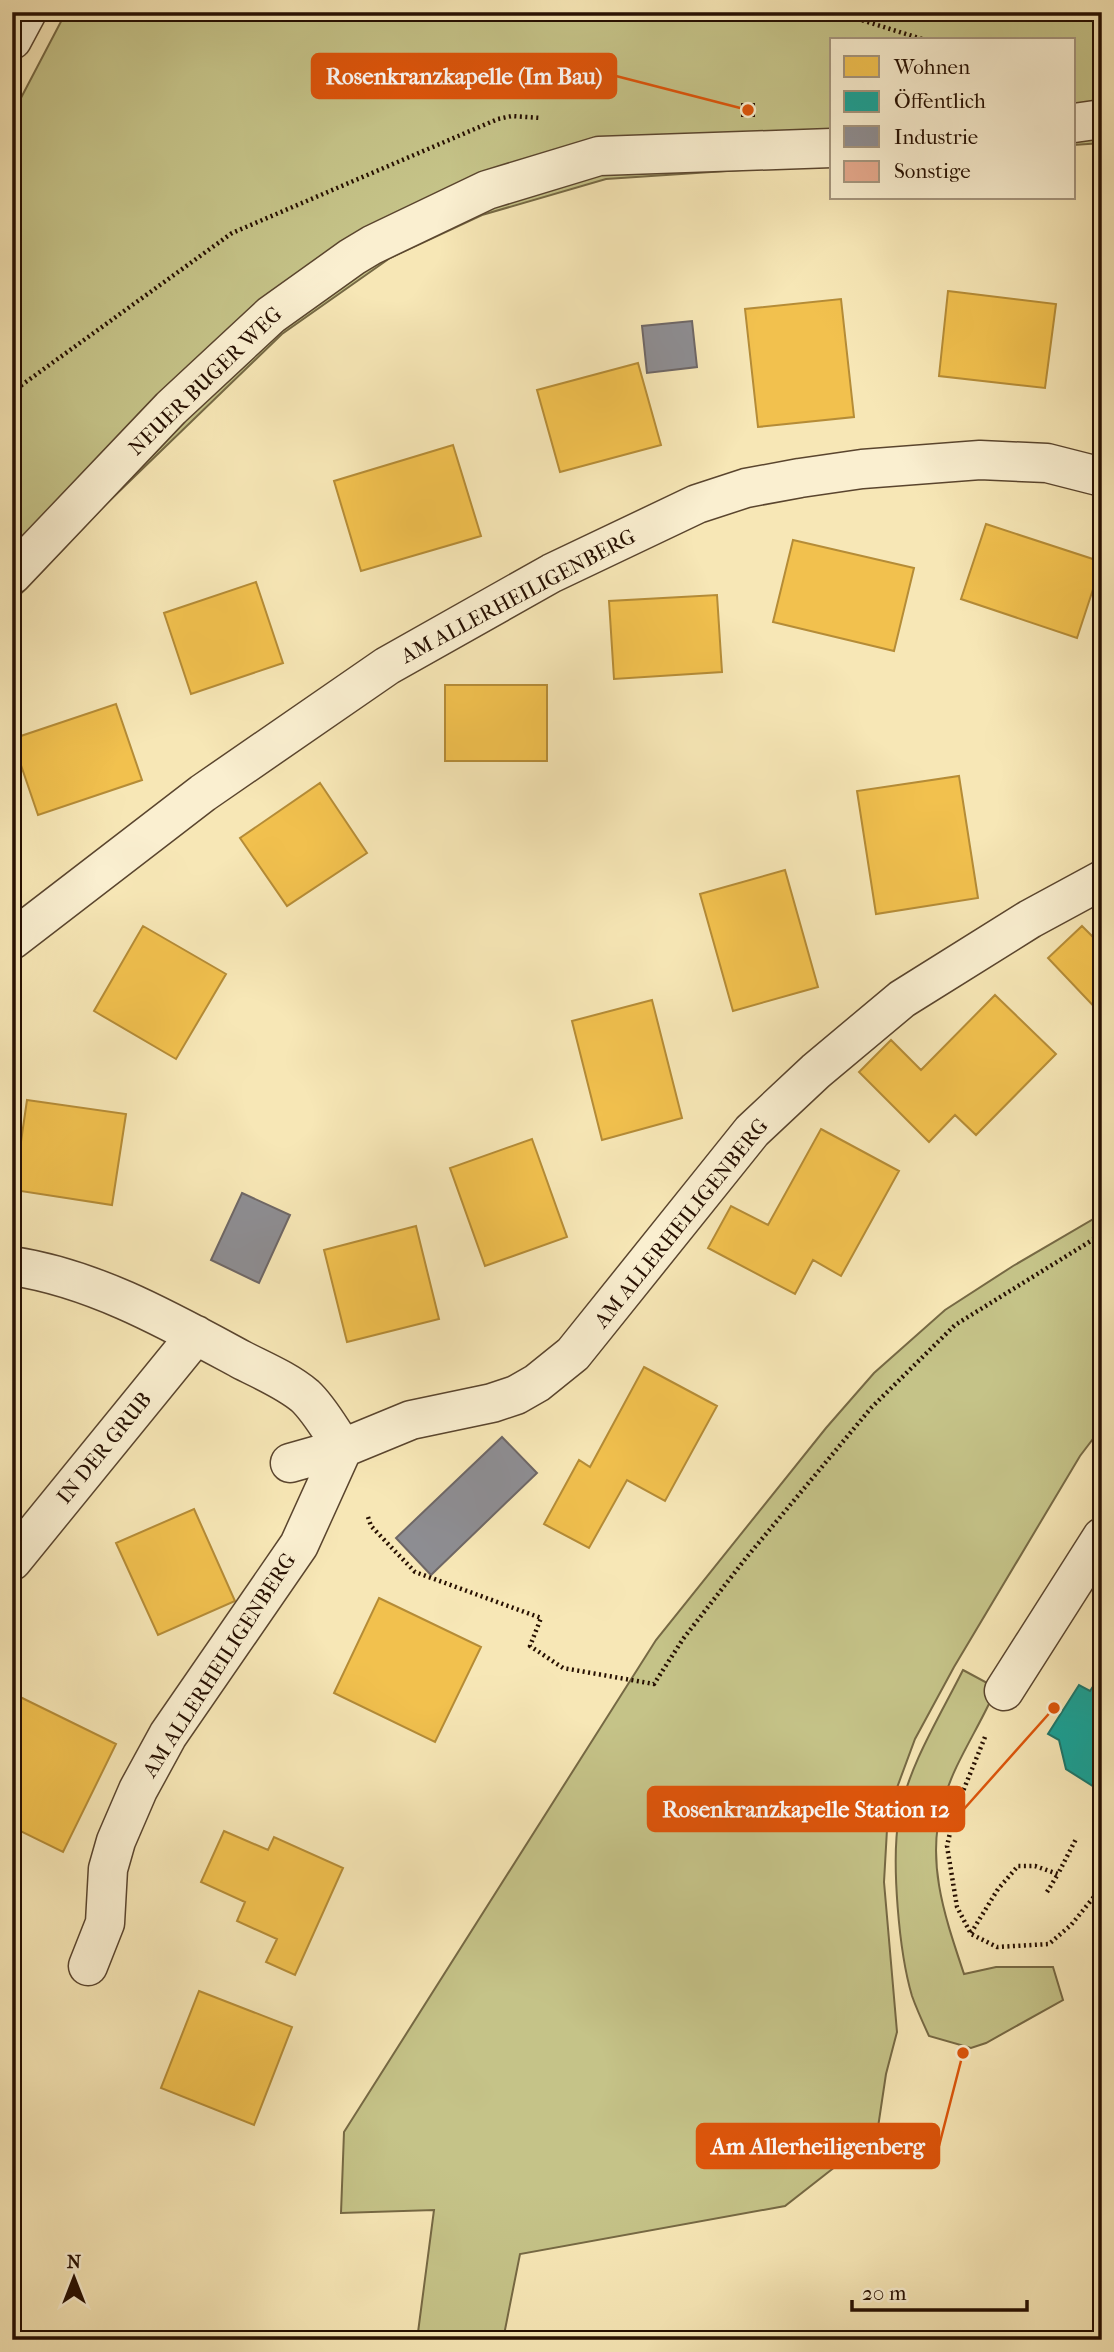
<svg xmlns="http://www.w3.org/2000/svg" width="1114" height="2352" viewBox="0 0 1114 2352" font-family="'IM FELL French Canon',serif">
<style>
.green{fill:#c5c388;stroke:#766944;stroke-width:2}
.homes{fill:#f2c14e;stroke:#b58c37;stroke-width:2}
.public{fill:#17a398;stroke:#1c776b;stroke-width:2}
.industry{fill:#8d8d92;stroke:#6e6766;stroke-width:2}
.building{fill:#e6a98d;stroke:#260f01;stroke-width:2}
.lines{fill:none;stroke-linecap:round;stroke-linejoin:round}
.minor-casing{stroke:#5a452e;stroke-width:41}
.path{stroke:#260f01;stroke-width:4.5;stroke-dasharray:2 3.5;stroke-linecap:butt}
.minor{stroke:#faefd0;stroke-width:38}
.labels{text-anchor:middle;stroke-width:7;stroke-linejoin:round;paint-order:stroke}
.street-label{font-size:21px;fill:#260f01;stroke:#faefd0}
.leader{fill:none;stroke:#de550b;stroke-width:2.5}
.callout-dot{fill:#de550b;stroke:#faefd0;stroke-width:2.5}
.callout{fill:#de550b;stroke:#de550b;stroke-width:2.5}
.callout-label{font-size:23px;text-anchor:middle;font-weight:bold;fill:#fff}
</style>
<rect width="100%" height="100%" fill="#f7e7b6"/>
<filter id="stains"><feTurbulence type="fractalNoise" baseFrequency=".00286" numOctaves="4"/><feColorMatrix values="0 0 0 0 .2 0 0 0 0 .09 0 0 0 0 .02 0 0 0 .5 -.17"/></filter>
<radialGradient id="worn" r=".72"><stop offset=".6" stop-color="#630" stop-opacity="0"/><stop offset="1" stop-color="#630" stop-opacity=".3"/></radialGradient>
<!-- green -->
<path class="green" d="M66,12H1102V143L1074,145V40H832V164L606,179L482,215L390,258L282,334L103,507L12,603V115Z
M1102,1214V1427L1080,1456L954,1667L915,1739L888,1812L884,1882L897,2032L886,2074L877,2134L785,2206L520,2254L503,2340H417L434,2210L341,2213L344,2132L656,1640L826,1428L874,1373L945,1310L1013,1266Z
M963,1670L991,1685L995,1691C979,1728 954,1763 943,1802C925,1861 945,1917 964,1974L996,1967H1053L1063,2000L986,2043L971,2048L929,2036C923,2023 917,2010 912,1996C899,1952 891,1862 899,1816C909,1765 940,1716 963,1670Z"/>
<!-- homes -->
<path class="homes" d="M948,291L1056,304L1045,388L939,376Z
M841,299L854,417L758,427L745,309Z
M638,363L661,445L560,472L537,390Z
M453,445L481,536L361,571L334,481Z
M986,524L1102,562L1077,638L961,599Z
M793,540L914,568L894,651L773,622Z
M256,582L283,663L191,694L164,613Z
M717,595L722,672L614,679L609,601Z
M445,685H547V761H445Z
M116,704L142,780L38,815L12,739Z
M959,776L978,898L876,914L857,791Z
M320,783L367,853L287,906L240,838Z
M785,870L818,987L733,1011L700,894Z
M143,926L226,974L176,1059L94,1011Z
M1082,926L1102,946V1015L1048,958Z
M995,995L1056,1054L976,1135L955,1115L929,1142L859,1072L891,1040L921,1070Z
M652,1000L682,1118L602,1140L572,1021Z
M27,1100L126,1114L112,1205L14,1190Z
M821,1129L899,1171L841,1276L813,1260L795,1294L708,1248L731,1206L768,1225Z
M532,1139L567,1237L485,1266L450,1168Z
M416,1226L439,1319L347,1342L324,1250Z
M644,1367L717,1406L665,1501L627,1480L589,1548L544,1524L579,1460L590,1467Z
M194,1509L235,1601L158,1635L116,1543Z
M379,1598L481,1647L435,1742L334,1693Z
M14,1694L116,1744L63,1852L12,1827V1698Z
M224,1831L268,1850L274,1837L343,1868L295,1975L266,1962L277,1939L237,1921L245,1902L201,1882Z
M199,1991L292,2027L254,2125L161,2088Z"/>
<!-- public -->
<path class="public" d="M1102,1673V1792L1066,1769L1059,1740L1048,1734L1079,1685L1090,1691Z"/>
<!-- industry -->
<path class="industry" d="M692,321L697,367L647,373L642,326Z
M242,1193L290,1215L259,1283L211,1260Z
M502,1437L537,1473L431,1575L396,1538Z"/>
<!-- building -->
<path class="building" d="M742,104H754V116H742Z"/>
<g class="lines">
<!-- minor casing -->
<g class="minor-casing">
<path id="minor" d="M12,40L27,12
M1074,123L1102,119
M12,575L171,408L271,315L352,257L372,245L487,190L599,156L832,148
M12,940L203,793L387,666L552,573L697,504L746,488L800,478L862,469L980,460L1047,463L1102,477
M12,1266C93,1278 168,1320 240,1359C261,1370 286,1380 305,1396C320,1410 331,1431 343,1448
M290,1463L343,1448L411,1420L492,1403L516,1395L537,1383L573,1354L752,1131L816,1071L902,999L1030,919L1102,880
M12,1561L196,1335
M1004,1691L1102,1537
M88,1966L105,1923L108,1869L116,1841L138,1790L168,1735L299,1545L343,1448"/>
</g>
<!-- path -->
<path class="path" d="M836,12L925,40
M12,392L232,233L498,119L512,116L541,118
M368,1517L371,1526L415,1572L541,1618L530,1646L563,1668L654,1684L683,1639L746,1558L871,1408L955,1325L1102,1234
M985,1737L955,1811L947,1846L957,1907L971,1934L997,1947L1049,1944L1071,1925L1102,1887
M1047,1892L1058,1874
M971,1933L998,1889L1018,1866H1035L1058,1874L1077,1837"/>
<!-- minor -->
<use href="#minor" class="minor"/>
</g>
<g class="labels">
<!-- street labels -->
<g class="street-label">
<text transform="translate(205 381) rotate(-44)" y="7">NEUER BUGER WEG</text>
<text transform="translate(518 596) rotate(-28)" y="7">AM ALLERHEILIGENBERG</text>
<text transform="translate(681 1223) rotate(-51)" y="7">AM ALLERHEILIGENBERG</text>
<text transform="translate(104 1448) rotate(-51)" y="7">IN DER GRUB</text>
<text transform="translate(219 1665) rotate(-57)" y="7">AM ALLERHEILIGENBERG</text>
</g>
</g>
<!-- callouts -->
<path class="leader" d="M748 110L616 76M1054 1708L964 1809M963 2053L939 2146"/>
<g class="callout-dot">
<circle cx="748" cy="110" r="7"/>
<circle cx="1054" cy="1708" r="7"/>
<circle cx="963" cy="2053" r="7"/>
</g>
<g class="callout">
<rect x="312" y="54" width="304" height="44" rx="7"/>
<rect x="648" y="1787" width="316" height="44" rx="7"/>
<rect x="697" y="2124" width="242" height="44" rx="7"/>
</g>
<g class="callout-label">
<text x="464" y="84">Rosenkranzkapelle (Im Bau)</text>
<text x="806" y="1817">Rosenkranzkapelle Station 12</text>
<text x="818" y="2154">Am Allerheiligenberg</text>
</g>
<!-- margin -->
<rect width="1114" height="2352" fill="none" stroke="#f7e7b6" stroke-width="42"/>
<rect x="14" y="14" width="1086" height="2324" fill="none" stroke="#260f01" stroke-width="3.5"/>
<rect x="21" y="21" width="1072" height="2310" fill="none" stroke="#260f01" stroke-width="2"/>
<!-- legend -->
<rect x="830" y="38" width="245" height="161" fill="#faefd0" stroke="#a5957d" stroke-width="2"/>
<rect x="844" y="56" width="35" height="21" fill="#f2c14e" stroke="#a5957d" stroke-width="2"/>
<text x="894" y="74" font-size="21" fill="#260f01">Wohnen</text>
<rect x="844" y="91" width="35" height="21" fill="#17a398" stroke="#a5957d" stroke-width="2"/>
<text x="894" y="108" font-size="21" fill="#260f01">Öffentlich</text>
<rect x="844" y="126" width="35" height="21" fill="#8d8d92" stroke="#a5957d" stroke-width="2"/>
<text x="894" y="144" font-size="21" fill="#260f01">Industrie</text>
<rect x="844" y="161" width="35" height="21" fill="#e6a98d" stroke="#a5957d" stroke-width="2"/>
<text x="894" y="178" font-size="21" fill="#260f01">Sonstige</text>
<!-- north arrow -->
<g transform="translate(74 2278)" stroke="#faefd0" stroke-width="5" paint-order="stroke">
<path d="M0-5L12 26L0 18L-12 26Z" fill="#260f01"/>
<text y="-10" font-size="19" font-weight="bold" text-anchor="middle" fill="#260f01">N</text>
</g>
<!-- scale -->
<path d="M852 2300v10h175v-10" fill="none" stroke="#260f01" stroke-width="3.5"/>
<text x="862" y="2300" font-size="21" fill="#260f01" stroke="#faefd0" stroke-width="5" paint-order="stroke">20 m</text>
<rect width="100%" height="100%" filter="url(#stains)"/>
<rect width="100%" height="100%" fill="url(#worn)"/>
</svg>
